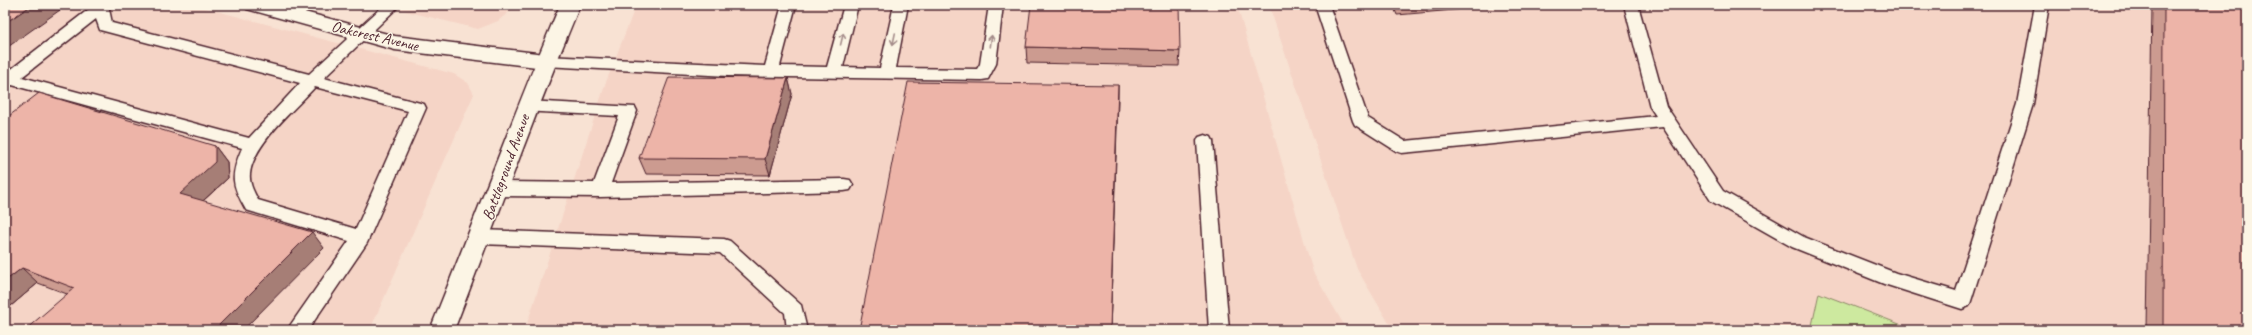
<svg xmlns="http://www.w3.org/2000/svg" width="2252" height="335" viewBox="0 0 2252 335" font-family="Caveat,sans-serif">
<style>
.built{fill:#f5d4c6}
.green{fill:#cde99f;stroke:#8c8465}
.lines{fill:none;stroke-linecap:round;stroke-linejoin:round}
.lane-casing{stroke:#4a1f2b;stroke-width:3}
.street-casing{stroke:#4a1f2b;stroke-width:3}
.primary-casing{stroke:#4a1f2b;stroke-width:3}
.lane{fill:#fcf5e5;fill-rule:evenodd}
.street{fill:#fcf5e5;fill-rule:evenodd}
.primary{fill:#fcf5e5;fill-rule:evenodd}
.wall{fill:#cc9b90;stroke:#4a1f2b}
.shaded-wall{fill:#a67e76;stroke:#4a1f2b}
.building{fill:#edb4a8;stroke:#4a1f2b}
.oneway{stroke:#a38a88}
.labels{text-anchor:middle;stroke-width:3;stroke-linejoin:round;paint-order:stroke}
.street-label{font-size:16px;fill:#4a1f2b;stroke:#fcf5e5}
</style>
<rect width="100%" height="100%" fill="#f8e2d3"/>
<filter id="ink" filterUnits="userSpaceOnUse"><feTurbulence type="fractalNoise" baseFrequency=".025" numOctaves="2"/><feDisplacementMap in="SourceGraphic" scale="8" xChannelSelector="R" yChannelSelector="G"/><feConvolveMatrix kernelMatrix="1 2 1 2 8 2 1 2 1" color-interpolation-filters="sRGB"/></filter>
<g filter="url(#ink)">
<!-- built -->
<path class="built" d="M5,5H194L454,74L468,83L474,94L370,330H5Z
M381,5H513L510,11L498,21L478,29Z
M636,5H1237L1313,272L1347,330H525L605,85Z
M1269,5H2247V330H1915L1819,293L1811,330H1393L1357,269Z"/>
<!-- green -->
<path class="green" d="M1819,293L1915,330H1811Z"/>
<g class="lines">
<!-- lane casing -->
<g class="lane-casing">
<path id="lane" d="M87,5H111L109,9L112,23L309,74L384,5H400L324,78L424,104L426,108L367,243L308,330H287L349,241L246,210C231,184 230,176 242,148L12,85L5,88V74L89,9ZM96,19L100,30L300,83L249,138L22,77ZM315,87L408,111L356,229L258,200C254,192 249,184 250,174C253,144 295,109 315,87Z
M782,5H796L780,66L827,67L844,5H858L843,67L880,68L894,5H908L896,68L977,69L980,64L989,5H1003L996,64L988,79L982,80L728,76L545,66L539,65L537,61L539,57L545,56L765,66Z
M1315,5H1329L1368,118L1405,141L1656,116L1650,107L1624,5H1638L1666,106L1723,191L1804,237L1896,273L1956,291L2017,104L2035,5H2049L2033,104L1971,301L1969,306L1962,309L1884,284L1792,247L1711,201L1663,127L1402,153L1396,151L1355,125L1353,121Z
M527,101L635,107L637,111L611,183L844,179L850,180L853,185L850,190L844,191L600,197L498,196L492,194L489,189L492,184L498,182L594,183L619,116L521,111L519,107L521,103Z
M1205,135L1211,137L1213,141L1229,330H1209L1197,141L1199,137Z
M479,230L724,239L730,241L801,305L807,330H787L785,313L720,253L479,244L473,242L470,237L473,232Z"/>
</g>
<!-- street casing -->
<g class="street-casing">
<path id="street" d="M244,5H278L395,36L545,54L552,56L555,61L552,66L545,68L395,50L247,9Z"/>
</g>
<!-- primary casing -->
<g class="primary-casing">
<path id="primary" d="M560,5H580C535,112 496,222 454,330H430C474,222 514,112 560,5Z"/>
</g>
<!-- lane -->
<use href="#lane" class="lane"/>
<!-- street -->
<use href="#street" class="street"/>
<!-- primary -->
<use href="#primary" class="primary"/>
</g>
<!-- wall -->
<path class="wall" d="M1393,5H1511L1397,15Z
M2152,5H2247V330H2147Z
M1026,47L1180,51L1179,66L1027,63Z
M788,78L792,94L770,175L646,174L639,158Z
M5,119L215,146L227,162L228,178L203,201L324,248L67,294L38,283L5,311Z"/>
<!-- shaded-wall -->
<path class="shaded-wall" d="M32,5H55L60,10L5,49V23Z
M788,78L792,94L770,175L765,159Z
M1118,85V101L1110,330Z
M215,146L227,162L228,178L194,209L180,194Z
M312,232L324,248L243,330H214Z
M22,268L38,283L5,311V281Z"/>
<!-- building -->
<path class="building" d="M5,5H32L5,23Z
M1031,5H1179L1180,51L1026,47Z
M2164,5H2247V330H2163Z
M669,77L788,78L765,159L639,158Z
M908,82L1118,85L1110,330H859Z
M39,93L215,146V162L180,194L312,232L214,330H25L74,288L22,268L5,281V119Z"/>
<!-- one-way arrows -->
<defs><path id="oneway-shaft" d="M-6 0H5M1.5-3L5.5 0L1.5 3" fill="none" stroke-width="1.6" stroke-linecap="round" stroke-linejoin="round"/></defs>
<g class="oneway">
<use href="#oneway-shaft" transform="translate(842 39) rotate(-76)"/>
<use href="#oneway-shaft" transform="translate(894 39) rotate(102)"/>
<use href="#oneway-shaft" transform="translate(991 41) rotate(-83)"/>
</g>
</g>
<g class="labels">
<!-- street labels -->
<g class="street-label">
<text transform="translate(375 35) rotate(13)" y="6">Oakcrest Avenue</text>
<text transform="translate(505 167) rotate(-70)" y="6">Battleground Avenue</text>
</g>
</g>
<!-- margin -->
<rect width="2252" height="335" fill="none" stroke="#fcf5e5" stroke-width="20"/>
<rect x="10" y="10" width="2232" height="315" fill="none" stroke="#4a1f2b" stroke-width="1.5" filter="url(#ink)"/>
</svg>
